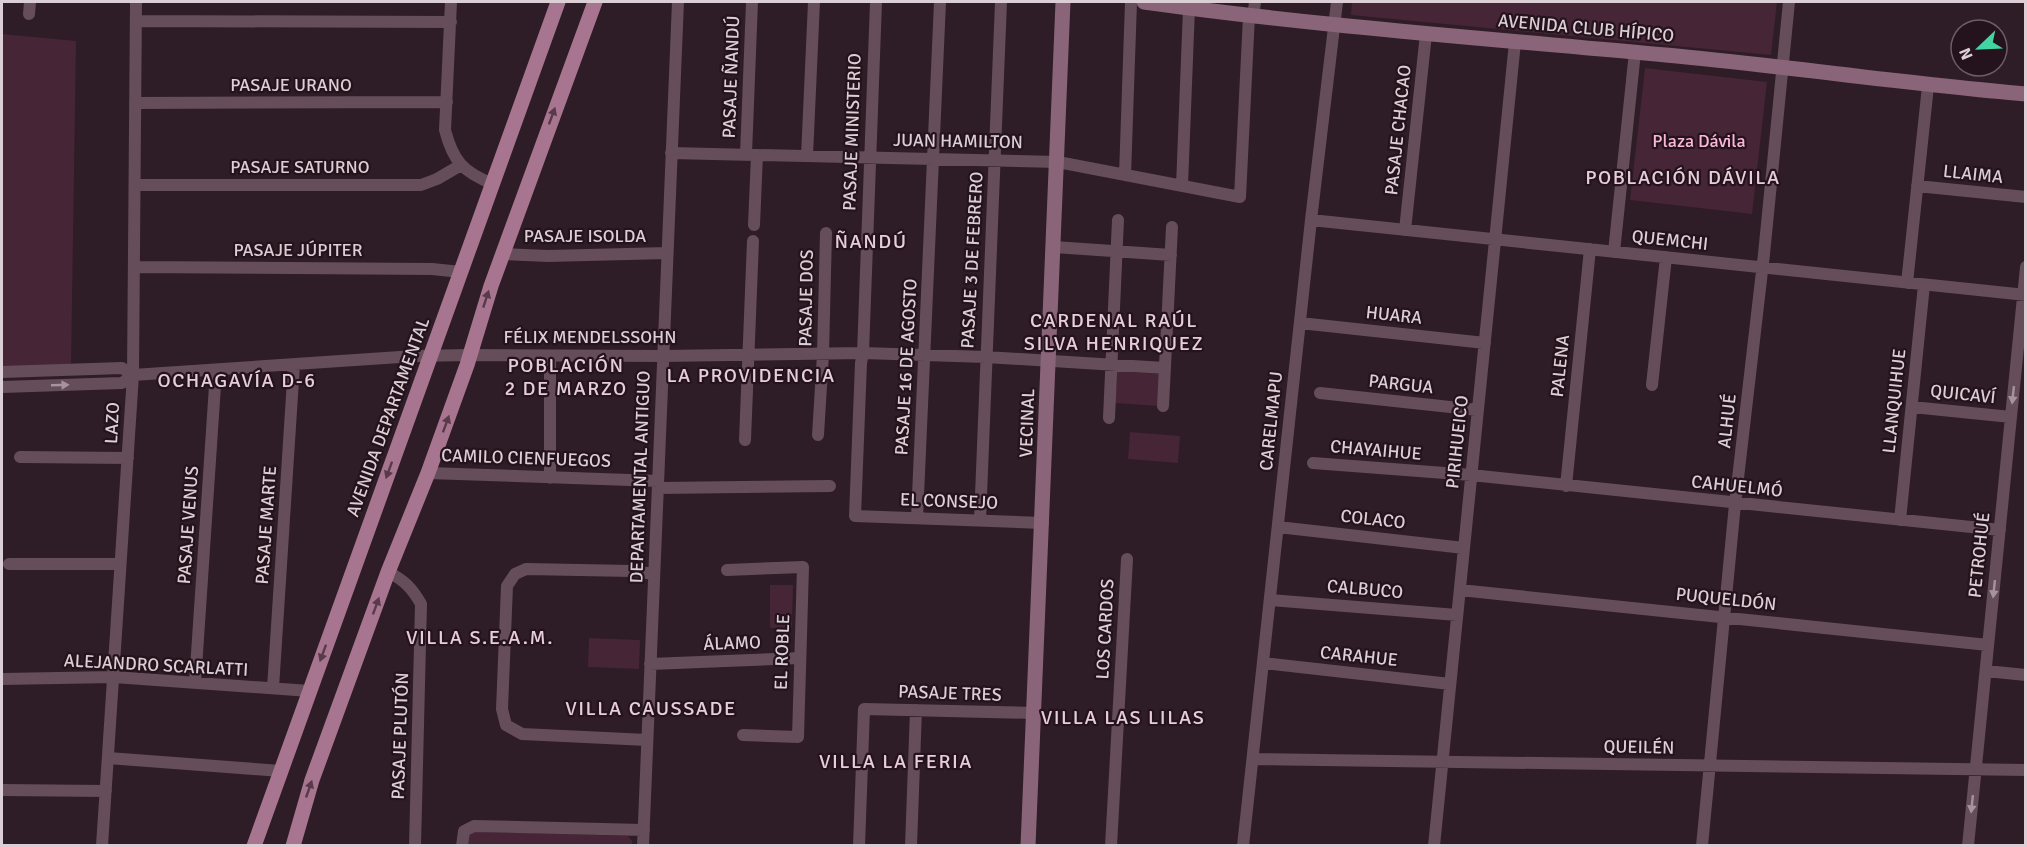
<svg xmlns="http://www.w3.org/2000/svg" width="2027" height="847" viewBox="0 0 2027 847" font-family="Signika,sans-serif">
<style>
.green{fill:#462537}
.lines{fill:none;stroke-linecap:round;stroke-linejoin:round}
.street{stroke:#654d59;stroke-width:12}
.secondary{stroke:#8a6478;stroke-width:15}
.primary{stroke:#a7758f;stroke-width:15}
.oneway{fill:#583a4a}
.oneway2{fill:#a6949d}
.labels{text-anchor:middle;stroke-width:4.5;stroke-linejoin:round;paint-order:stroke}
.street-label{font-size:18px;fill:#dbced4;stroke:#24131c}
.park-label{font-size:18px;fill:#fbb6da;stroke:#24131c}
.neighbourhood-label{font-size:20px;letter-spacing:1.5px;fill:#e6cdd9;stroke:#24131c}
</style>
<rect width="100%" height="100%" fill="#2e1c26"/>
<!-- green -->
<path class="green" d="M1352,2H1777L1771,55L1351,15Z
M2,34L76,41L71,367L2,368Z
M1645,68L1767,82L1752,214L1630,200Z
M1117,371L1160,374L1158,406L1115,403Z
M1130,432L1180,436L1178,463L1128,459Z
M770,585H793L792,628H770Z
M589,638L640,640L639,669L588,667Z
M463,831L628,836L632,841V846H460Z"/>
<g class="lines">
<!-- street -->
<path class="street" d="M451,2L445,130C453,161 463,172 493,184
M876,2L863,353L861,363L855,516L1043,523
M29,14L30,2
M1253,17L1255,2
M136,21L451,22
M135,103L447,102
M671,153L1058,162L1240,197L1249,16
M746,154L752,2
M807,156L814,2
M1125,175L1131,2
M135,185H421L437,179L461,165
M1182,186L1189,8
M1917,186L2026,197
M1311,220L2026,295
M754,225L757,155
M1405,230L1426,34
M1054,247L1171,255
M1614,252L1635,52
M502,254L548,256L667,253
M134,267L432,269L461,272
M1907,283L1928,86
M1300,323L1485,343
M2,372L122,368L133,375
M1652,385L1666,257
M2,387L122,383L133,375L415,356L469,355L663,356L863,353L986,357L1165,368
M1320,393L1478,410
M1163,406L1172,227
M1912,407L2011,417
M1109,418L1118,220
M818,435L823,354L826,233
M745,440L753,241
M20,457L128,458
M1313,463L1471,475L2000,530
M428,473L658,481
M550,478V356
M1566,486L1590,249
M658,488L830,486
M917,518L940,2
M980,520L1001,2
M1900,520L1924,285
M1278,527L1464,548
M9,564H120
M727,570L803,567L798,737L743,735
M388,572C404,580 412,588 421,604L415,846
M1460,590L1988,645
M1270,600L1457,615
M1263,663L1450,684
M650,664L800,658
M1986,671L2026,675
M2,679L114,677L310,691
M195,683L216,371
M273,688L294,365
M647,740L522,734L506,725L502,709L507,586L515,574L526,569L632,571L654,574
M108,758L281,771
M1253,759L2026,770
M2,790L106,791
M102,846L133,375L136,2
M462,846L464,831L474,826L644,830
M643,846L678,2
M859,846L864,709L1034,713
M911,846L916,710
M1111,846L1127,559
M1243,846L1311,220L1337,2
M1434,846L1515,42
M1702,846L1735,504L1764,254L1789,2
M1968,846L2026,267"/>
<!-- secondary -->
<path class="secondary" d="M1144,2C1317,26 1492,39 1666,55C1786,66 1905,84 2026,94
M1028,846L1063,2"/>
<!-- primary -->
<path class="primary" d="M254,846L558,2
M293,846L312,780L388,572L428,473L467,365L491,286L595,2"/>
</g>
<!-- one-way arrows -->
<defs><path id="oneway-solid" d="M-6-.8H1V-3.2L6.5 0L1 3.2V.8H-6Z" transform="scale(1.5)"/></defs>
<g class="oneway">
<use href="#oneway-solid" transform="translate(552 116) rotate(-70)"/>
<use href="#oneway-solid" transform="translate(486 299) rotate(-72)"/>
<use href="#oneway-solid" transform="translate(446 424) rotate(-70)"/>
<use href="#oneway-solid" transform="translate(389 470) rotate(110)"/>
<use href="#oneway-solid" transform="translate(376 606) rotate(-70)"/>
<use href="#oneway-solid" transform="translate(323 653) rotate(110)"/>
<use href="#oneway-solid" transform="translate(309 789) rotate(-71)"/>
</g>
<g class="oneway2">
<use href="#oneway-solid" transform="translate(60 385) rotate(-2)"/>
<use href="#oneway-solid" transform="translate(2013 395) rotate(96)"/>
<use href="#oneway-solid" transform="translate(1994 589) rotate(96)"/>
<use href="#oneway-solid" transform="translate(1972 804) rotate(96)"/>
</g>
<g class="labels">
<!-- street labels -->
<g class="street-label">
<text transform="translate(1586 28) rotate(5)" y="6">AVENIDA CLUB HÍPICO</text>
<text transform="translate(731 77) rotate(-88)" y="6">PASAJE ÑANDÚ</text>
<text x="291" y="91">PASAJE URANO</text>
<text transform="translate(1398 130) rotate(-84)" y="6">PASAJE CHACAO</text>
<text transform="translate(852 132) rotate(-88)" y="6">PASAJE MINISTERIO</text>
<text transform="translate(958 141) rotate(1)" y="6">JUAN HAMILTON</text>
<text x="300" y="173">PASAJE SATURNO</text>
<text transform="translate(1973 174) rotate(6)" y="6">LLAIMA</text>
<text x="585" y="242">PASAJE ISOLDA</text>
<text transform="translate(1670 240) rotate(6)" y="6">QUEMCHI</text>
<text x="298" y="256">PASAJE JÚPITER</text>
<text transform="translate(972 260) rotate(-87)" y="6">PASAJE 3 DE FEBRERO</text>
<text transform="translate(806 298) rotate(-89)" y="6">PASAJE DOS</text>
<text transform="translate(1394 315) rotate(6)" y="6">HUARA</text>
<text x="590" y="343">FÉLIX MENDELSSOHN</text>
<text transform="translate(1560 366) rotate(-84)" y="6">PALENA</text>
<text transform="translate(906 367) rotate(-87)" y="6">PASAJE 16 DE AGOSTO</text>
<text transform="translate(1401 384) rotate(6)" y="6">PARGUA</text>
<text transform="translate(1963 394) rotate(6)" y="6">QUICAVÍ</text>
<text transform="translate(1894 401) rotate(-84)" y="6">LLANQUIHUE</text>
<text transform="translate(388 417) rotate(-70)" y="6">AVENIDA DEPARTAMENTAL</text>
<text transform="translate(1271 421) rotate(-84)" y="6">CARELMAPU</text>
<text transform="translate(1727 421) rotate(-84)" y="6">ALHUÉ</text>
<text transform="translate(112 423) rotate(-87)" y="6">LAZO</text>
<text transform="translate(1027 423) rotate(-88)" y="6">VECINAL</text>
<text transform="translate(1457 442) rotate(-84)" y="6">PIRIHUEICO</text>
<text transform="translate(1376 450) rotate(5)" y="6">CHAYAIHUE</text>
<text transform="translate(526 458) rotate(2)" y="6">CAMILO CIENFUEGOS</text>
<text transform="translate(640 477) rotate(-88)" y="6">DEPARTAMENTAL ANTIGUO</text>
<text transform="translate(1737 486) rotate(6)" y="6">CAHUELMÓ</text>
<text transform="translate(949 501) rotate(2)" y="6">EL CONSEJO</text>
<text transform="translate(1373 519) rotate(6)" y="6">COLACO</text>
<text transform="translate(188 525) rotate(-86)" y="6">PASAJE VENUS</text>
<text transform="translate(266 525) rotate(-86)" y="6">PASAJE MARTE</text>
<text transform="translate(1979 555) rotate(-84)" y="6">PETROHUÉ</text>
<text transform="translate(1365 589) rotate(5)" y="6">CALBUCO</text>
<text transform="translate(1726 599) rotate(6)" y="6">PUQUELDÓN</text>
<text transform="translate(1105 629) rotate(-87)" y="6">LOS CARDOS</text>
<text transform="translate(732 643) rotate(-2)" y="6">ÁLAMO</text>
<text transform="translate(782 652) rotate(-88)" y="6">EL ROBLE</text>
<text transform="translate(1359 656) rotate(6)" y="6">CARAHUE</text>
<text transform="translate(156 665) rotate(3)" y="6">ALEJANDRO SCARLATTI</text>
<text transform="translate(950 693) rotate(2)" y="6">PASAJE TRES</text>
<text transform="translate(400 736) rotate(-88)" y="6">PASAJE PLUTÓN</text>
<text transform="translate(1639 747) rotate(1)" y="6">QUEILÉN</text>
</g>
<!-- park labels -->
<g class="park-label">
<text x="1699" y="147">Plaza Dávila</text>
</g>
<!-- neighbourhood labels -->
<g class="neighbourhood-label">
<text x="1683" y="184">POBLACIÓN DÁVILA</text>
<text x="871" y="248">ÑANDÚ</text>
<text x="1114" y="327">CARDENAL RAÚL<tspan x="1114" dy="23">SILVA HENRIQUEZ</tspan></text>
<text x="566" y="372">POBLACIÓN<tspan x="566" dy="23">2 DE MARZO</tspan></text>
<text x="751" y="382">LA PROVIDENCIA</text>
<text x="237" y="387">OCHAGAVÍA D-6</text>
<text x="480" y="644">VILLA S.E.A.M.</text>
<text x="651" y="715">VILLA CAUSSADE</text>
<text x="1123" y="724">VILLA LAS LILAS</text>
<text x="896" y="768">VILLA LA FERIA</text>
</g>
</g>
<!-- border -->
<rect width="2027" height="847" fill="none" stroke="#dbced4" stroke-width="6"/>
<!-- north arrow -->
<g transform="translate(1979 48) rotate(247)"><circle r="28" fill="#24131c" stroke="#6d5e66" stroke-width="1.5"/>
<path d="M0-4.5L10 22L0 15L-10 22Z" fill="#42d4a1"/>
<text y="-9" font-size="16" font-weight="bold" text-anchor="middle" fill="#dbced4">N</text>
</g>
</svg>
